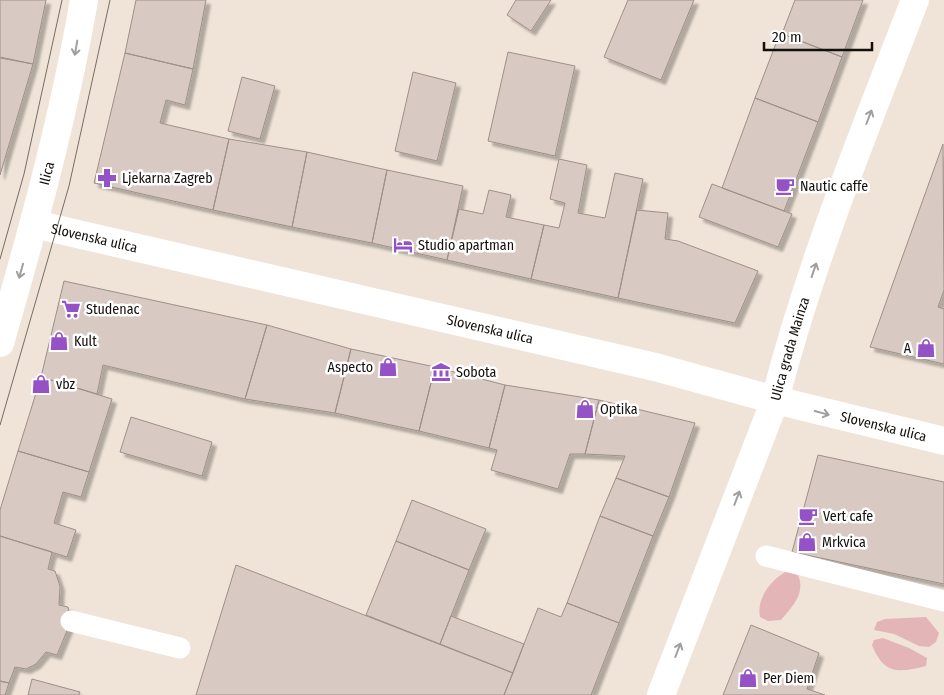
<svg xmlns="http://www.w3.org/2000/svg" width="944" height="695" viewBox="0 0 944 695" font-family="'Fira Sans Condensed',sans-serif">
<style>
.green{fill:#e3b5b6}
.building{fill:#d9c9c3;stroke:#9e8f89;filter:url(#shadow)}
.lines{fill:none;stroke-linecap:round;stroke-linejoin:round}
.lane{stroke:#fff;stroke-width:21}
.street{stroke:#fff;stroke-width:28}
.secondary{stroke:#fff;stroke-width:28}
.tram{stroke:#746d65;stroke-width:1}
.oneway{stroke:#a19f9d}
.labels{text-anchor:middle;stroke-width:5;stroke-linejoin:round;paint-order:stroke}
.street-label{font-size:14px;fill:#130f0b;stroke:#fff}
.poi-label{font-size:14px;fill:#130f0b;stroke:#fff;text-anchor:start}
</style>
<defs>
<filter id="shadow"><feDropShadow dx="4.5" dy="4.5" stdDeviation="1" flood-color="#0004"/></filter>
</defs>
<rect width="100%" height="100%" fill="#f0e4d8"/>
<!-- green -->
<path class="green" d="M789,570L797,573C807,592 793,606 781,620L768,621L760,617C756,598 772,578 789,570Z
M926,617L939,633L936,642L929,647L919,646L894,634L874,630L877,622L885,619Z
M883,638L909,648L927,658L926,666C899,673 884,675 872,645L874,640Z"/>
<!-- building -->
<path class="building" d="M0,0H46L33,64L0,57Z
M136,0H206L193,69L125,53Z
M516,0H551L531,31L507,15Z
M628,0H694L661,80L604,57Z
M795,0H863L842,57L782,34Z
M780,33L842,57L818,122L755,98Z
M508,52L575,66L555,156L488,141Z
M125,53L193,69L185,105L166,100L160,123L229,139L213,210L94,183Z
M0,58L33,64L0,175Z
M413,72L456,83L437,161L395,151Z
M242,77L275,86L260,139L228,131Z
M755,98L818,122L784,211L722,188Z
M229,139L307,152L292,227L213,210Z
M943,144L944,290L938,307L944,309V364L870,347Z
M307,152L387,170L372,243L292,227Z
M559,159L587,165L578,213L605,218L615,173L643,179L618,298L531,279L544,225L559,228L565,203L550,199Z
M387,170L463,186L447,260L372,243Z
M712,184L792,214L778,247L699,217Z
M489,190L511,195L506,217L544,225L531,279L447,260L459,209L483,214Z
M637,210L668,213L665,239L678,241L758,271L735,323L618,298Z
M64,281L267,325L245,399L103,365L97,394L41,377Z
M267,325L351,349L335,413L245,399Z
M351,349L435,367L419,431L335,413Z
M435,367L505,385L489,448L419,431Z
M41,377L112,399L89,472L18,451Z
M505,385L599,400L585,454H570L558,489L491,470L497,450L489,448Z
M599,400L695,423L669,497L616,478L625,456L585,454Z
M131,417L212,442L202,476L120,452Z
M18,451L89,472L81,497L63,492L54,523L76,530L67,557L0,536V510Z
M818,455L944,482V584L792,552Z
M616,478L669,497L653,536L600,516Z
M412,500L486,529L469,570L396,541Z
M600,516L653,536L619,623L567,603Z
M0,536L52,552L48,569L55,571L60,586L59,605L68,607L71,621L57,655L46,652L36,664L26,669L15,667L9,683L0,681Z
M396,541L469,570L440,644L366,615Z
M236,565L513,673L504,695H196Z
M567,603L619,623L591,695H504L538,608L561,617Z
M451,616L524,644L513,673L440,644Z
M751,625L819,653L807,689L825,695H723Z
M32,679L80,692L79,695H28Z
M0,681L9,683L5,695H0Z"/>
<g class="lines">
<!-- lane -->
<path class="lane" d="M766,556L944,601
M71,621L180,648"/>
<!-- street -->
<path class="street" id="s1" d="M34,224L655,367L775,400C810,263 864,132 915,0"/>
<!-- secondary -->
<g class="secondary">
<path id="s2" d="M0,343C33,229 64,116 84,0"/>
<path id="s3" d="M661,695L775,400L944,441"/>
</g>
<!-- tram -->
<path class="tram" d="M0,259L24,174L62,0
M0,425L69,186L110,0"/>
</g>
<!-- one-way arrows -->
<defs><path id="oneway-shaft" d="M-6 0H5M1.5-3L5.5 0L1.5 3" fill="none" stroke-width="1.6" stroke-linecap="round" stroke-linejoin="round" transform="scale(1.25)"/></defs>
<g class="oneway">
<use href="#oneway-shaft" transform="translate(76 48) rotate(100)"/>
<use href="#oneway-shaft" transform="translate(869 117) rotate(-69)"/>
<use href="#oneway-shaft" transform="translate(814 270) rotate(-71)"/>
<use href="#oneway-shaft" transform="translate(21 271) rotate(106)"/>
<use href="#oneway-shaft" transform="translate(822 413) rotate(15)"/>
<use href="#oneway-shaft" transform="translate(737 498) rotate(-69)"/>
<use href="#oneway-shaft" transform="translate(678 650) rotate(-69)"/>
</g>
<!-- icons -->
<defs>
<g id="pharmacy-bare" transform="scale(1.5)"><path d="M-2-6h4v4h4v4h-4v4h-4v-4h-4v-4h4Z" fill="#9552c7" stroke="#fff" stroke-width="2.5" paint-order="stroke"/></g>
<g id="cafe-bare" transform="scale(1.5)"><path d="M-5.5-4.5H6V0H3Q3 3.5 0 3.5H-2.5Q-5.5 3.5-5.5 0ZM3-3.2v2h1.7v-2ZM-6 4.5H4V6H-6Z" fill="#9552c7" stroke="#fff" stroke-width="2.5" paint-order="stroke"/></g>
<g id="hotel-bare" transform="scale(1.5)"><path d="M-6-4.5h1.5V1H6V5H4.5V3h-9V5H-6ZM-4 0a1.8 1.8 0 1 1 3.6 0ZM.5 0V-2.5h3Q6-2.5 6 0Z" fill="#9552c7" stroke="#fff" stroke-width="2.5" paint-order="stroke"/></g>
<g id="supermarket-bare" transform="scale(1.5)"><path d="M-6-5.5h2.5l.6 2H6L4.5 2H-2.5L-4.4-4H-6ZM-1.5 3.2a1.3 1.3 0 1 0 .1 0ZM3 3.2a1.3 1.3 0 1 0 .1 0Z" fill="#9552c7" stroke="#fff" stroke-width="2.5" paint-order="stroke"/></g>
<g id="shop-bare" transform="scale(1.5)"><path d="M-5-2.5h2.3a2.7 3.5 0 0 1 5.4 0H5L5.5 6h-11ZM-1.5-2.5h3a1.5 2.3 0 0 0-3 0Z" fill="#9552c7" stroke="#fff" stroke-width="2.5" paint-order="stroke"/></g>
<g id="museum-bare" transform="scale(1.5)"><path d="M0-6L6-3V-2H-6V-3ZM-5-1h2V3h-2ZM-1-1h2V3h-2ZM3-1h2V3H3ZM-6 4H6V6H-6Z" fill="#9552c7" stroke="#fff" stroke-width="2.5" paint-order="stroke"/></g>
</defs>
<g fill-rule="evenodd">
<use href="#pharmacy-bare" x="107" y="178"/>
<use href="#cafe-bare" x="785" y="186"/>
<use href="#hotel-bare" x="403" y="245"/>
<use href="#supermarket-bare" x="71" y="309"/>
<use href="#shop-bare" x="59" y="341"/>
<use href="#shop-bare" x="926" y="348"/>
<use href="#shop-bare" x="388" y="367"/>
<use href="#museum-bare" x="441" y="372"/>
<use href="#shop-bare" x="41" y="384"/>
<use href="#shop-bare" x="585" y="409"/>
<use href="#cafe-bare" x="808" y="516"/>
<use href="#shop-bare" x="807" y="542"/>
<use href="#shop-bare" x="748" y="678"/>
</g>
<g class="labels">
<!-- street labels -->
<g class="street-label">
<text dy="5" stroke="none"><textPath href="#s2" startOffset="176">Ilica</textPath></text>
<text dy="5" stroke="none"><textPath href="#s1" startOffset="62">Slovenska ulica</textPath></text>
<text dy="5" stroke="none"><textPath href="#s1" startOffset="468">Slovenska ulica</textPath></text>
<text dy="5" stroke="none"><textPath href="#s1" startOffset="815">Ulica grada Mainza</textPath></text>
<text dy="5" stroke="none"><textPath href="#s3" startOffset="428">Slovenska ulica</textPath></text>
</g>
<!-- poi labels -->
<g class="poi-label">
<text x="122" y="183">Ljekarna Zagreb</text>
<text x="800" y="191">Nautic caffe</text>
<text x="418" y="250">Studio apartman</text>
<text x="86" y="314">Studenac</text>
<text x="74" y="346">Kult</text>
<text x="911" y="353" text-anchor="end">A</text>
<text x="373" y="372" text-anchor="end">Aspecto</text>
<text x="456" y="377">Sobota</text>
<text x="56" y="389">vbz</text>
<text x="600" y="414">Optika</text>
<text x="823" y="521">Vert cafe</text>
<text x="822" y="547">Mrkvica</text>
<text x="763" y="683">Per Diem</text>
</g>
</g>
<!-- scale -->
<path d="M764 42v8h108v-8" fill="none" stroke="#130f0b" stroke-width="2.5"/>
<text x="772" y="42" font-size="15" fill="#130f0b" stroke="#ffffff" stroke-width="4" paint-order="stroke">20 m</text>
</svg>
